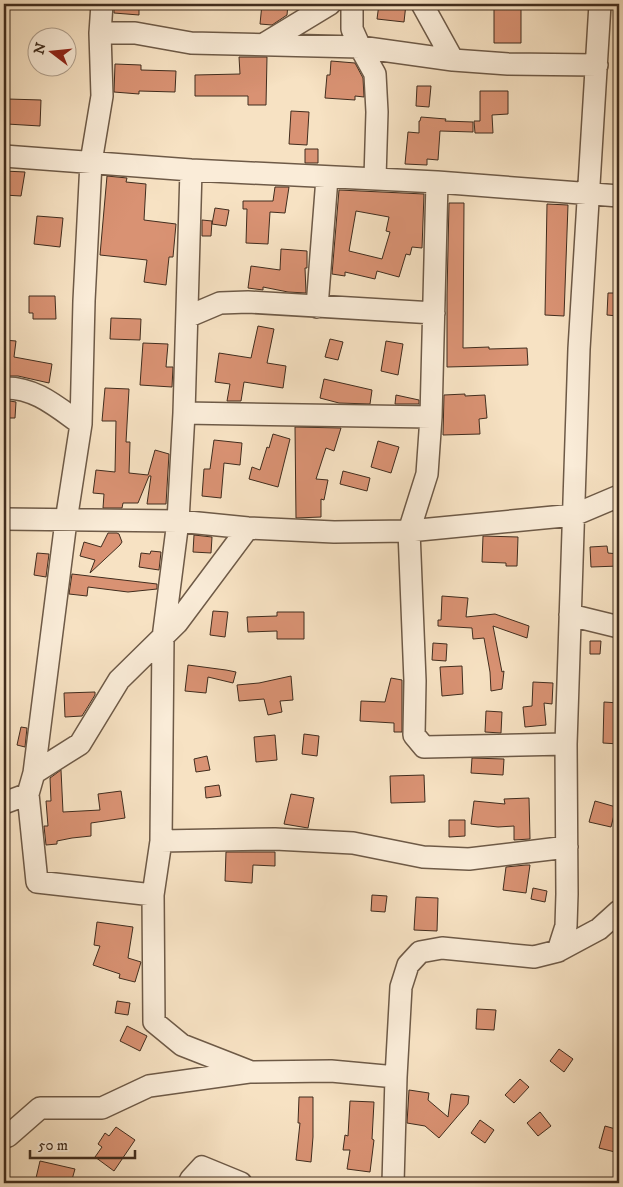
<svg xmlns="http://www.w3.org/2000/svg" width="623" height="1187" viewBox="0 0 623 1187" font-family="'IM FELL DW Pica',serif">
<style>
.building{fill:#d99273;stroke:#412d1e;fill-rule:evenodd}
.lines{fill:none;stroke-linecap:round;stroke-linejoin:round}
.minor-casing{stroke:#6e5a47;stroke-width:24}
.minor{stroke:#faecd8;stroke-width:21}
</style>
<rect width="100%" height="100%" fill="#f7e2c3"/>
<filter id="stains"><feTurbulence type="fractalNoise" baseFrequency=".004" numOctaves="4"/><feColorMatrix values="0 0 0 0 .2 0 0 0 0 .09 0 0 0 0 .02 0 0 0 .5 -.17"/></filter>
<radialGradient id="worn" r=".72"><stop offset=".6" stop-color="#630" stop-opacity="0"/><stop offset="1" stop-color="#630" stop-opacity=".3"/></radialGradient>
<!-- building -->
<path class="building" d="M114,4H139V15L114,13Z
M262,4H288L287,15L272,25L260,24Z
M379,4H406L404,22L377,19Z
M494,4H521V43H494Z
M239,57H267L266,105H248V96H195V75L240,74Z
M331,61L355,63L363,78L364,97L355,96V100L325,98L327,75H330Z
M115,64L141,65V70L176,71L175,92L139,91V94L114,92Z
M417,86H431L429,107L416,106Z
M480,91H508V114L492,115L493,133H475L474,121H480Z
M8,99L41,100L40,126L7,124Z
M291,111L309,112L307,145L289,144Z
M421,117L446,119L445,121L473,122V132L440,131L438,160L427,159V165L405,164L408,132L419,133V121H420Z
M305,149H318V163H305Z
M4,171L25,172L21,196L4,195Z
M107,176L127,178L126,182L146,184L144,220L176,224L173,257H169L166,285L144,282L147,260L100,255Z
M275,187H289L285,213L270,212L268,244L246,243L247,209H243V201H273Z
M339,190L424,194L422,248L412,247L410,255L406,254L399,277L377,271L375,279L345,272V276L332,274ZM356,211L389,217L386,231L390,232L382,259L349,251Z
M449,203H464L463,348L489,347V349L527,348L528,365L447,367V295Z
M547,204L568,205L564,316L545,315Z
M215,208L229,210L226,226L212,224Z
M37,216L63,218L60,247L34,244Z
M202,220L212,221L211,236H202Z
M281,249L307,251V268H305L306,293L288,292L263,287V290L248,288L251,266L280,270Z
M608,293H619L618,316L607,315Z
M29,296H55L56,319H33V313H29Z
M111,318L141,319L140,340L110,339Z
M258,326L274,329L267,363L286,366L283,388L244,382L241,401H227L230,384L215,382L219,353L251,358Z
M330,339L343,342L338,360L325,357Z
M4,340L16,341L14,357L52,364L49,383L18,376H4Z
M386,341L403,344L398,375L381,371Z
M143,343L168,344L166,367H173L172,387L140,385Z
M324,379L372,390L370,404L339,403L320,398Z
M105,388L129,389L126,442H130L129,473L148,475L155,450L169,454L166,504H147L151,476H149L138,503H123L122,508H103L104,494L93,493L96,470L115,472L116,421H102Z
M465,394V396L485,395L487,418L479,419L480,434L443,435L444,395Z
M396,395L419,400V404H395Z
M4,400L16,402L15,418H4Z
M295,427L341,428L334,451L326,448L316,479L328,480L324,500L321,499V517L296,518Z
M273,434L290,439L278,487L249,479L252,467L260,470L267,447L269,448Z
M214,440L242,443L240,465L224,463L221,498L202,496L204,469H210Z
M378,441L399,447L391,473L371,467Z
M343,471L370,478L367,491L340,484Z
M108,533H117L119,534L122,542L120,545L90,573L95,560L80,556L84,542L101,547Z
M194,535L212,537L211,553L193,552Z
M483,536L518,537L517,566H506V563L482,562Z
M607,546L608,553L619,554V566L591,567L590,547Z
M151,551L161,552L159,570L139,567L141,553L150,554Z
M37,553L49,554L46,577L34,575Z
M72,574L157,584V589L128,592L88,587L87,596L69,594Z
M442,596L468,598L466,617L495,614L529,626L527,638L493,626L502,672L504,671L502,689L491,691L490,672L484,638L473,639L472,628L438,626V620H441Z
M213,611L228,612L225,637L210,635Z
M277,612H304V639H277V631L248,632L247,617L277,616Z
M590,641H601L600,654H590Z
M433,643L447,644L446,661L432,660Z
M188,665L226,670L236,672L233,683L208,677L206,693L185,691Z
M462,666L463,694L442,696L440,667Z
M291,676L293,700L280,701L282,712L268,715L264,699L239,701L237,685L259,683Z
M391,678L402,680V732H394V723L360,721L361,701L385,702Z
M533,682L553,683L552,704L544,703L546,725L525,727L523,707L532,706Z
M95,692V695L82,716L65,717L64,693Z
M604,702L619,703V744L603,743Z
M486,711L502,712L501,733L485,732Z
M21,727L27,728L25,747L17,745Z
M304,734L319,736L317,756L302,754Z
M275,735L277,760L256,762L254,737Z
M207,756L210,770L196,772L194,759Z
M472,758L504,759L503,775L471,773Z
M61,770L63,812L100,810L98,794L121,791L125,818L91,823V836L72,838L57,841V844L46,845L44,826H48L46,801H51L50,778Z
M424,775L425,802L391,803L390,776Z
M219,785L221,796L206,798L205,787Z
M291,794L314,798L308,828L284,824Z
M529,798L530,839L514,840V826L498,827L471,824L474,801L505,804L504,799Z
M595,801L616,807L611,827L589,822Z
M449,820H465V836L449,837Z
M226,852H275V866L253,865L252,883L225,881Z
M526,865H530L526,893L503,890L506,867Z
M533,888L547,891L545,902L531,899Z
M372,895L387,896L385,912L371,911Z
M416,897L438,898L437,931L414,930Z
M97,922L133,927L128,958L141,962L135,982L119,978L120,974L93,965L100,946L94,945Z
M117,1001L130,1003L128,1015L115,1013Z
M477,1009L496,1010L494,1030L476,1029Z
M127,1026L147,1036L140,1051L120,1041Z
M559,1049L573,1059L564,1072L550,1061Z
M520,1079L529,1087L514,1103L505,1095Z
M409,1090L429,1093L428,1100L448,1117L451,1094L469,1096L468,1104L439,1138L425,1126L407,1123Z
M299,1097H313V1137L311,1162L296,1160L300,1123H298Z
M350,1101L374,1102L372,1139L374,1140L370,1172L347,1169L350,1150H343L345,1135L348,1136Z
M540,1112L551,1126L538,1136L527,1123Z
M480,1120L494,1130L485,1143L471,1133Z
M605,1126L619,1130V1153L599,1148Z
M116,1127L135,1140L114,1171L95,1157L102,1147L98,1144L105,1133L109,1136Z
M40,1161L75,1169L71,1183H40L42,1180L36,1178Z"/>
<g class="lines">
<!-- minor casing -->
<g class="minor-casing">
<path id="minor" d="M352,4V29L360,47L375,74L377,112L375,178
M422,4L453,60
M100,33H135L191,43L360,47L453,60L508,64L597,65
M264,44L330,4
M4,156L191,170L437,182L619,196
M437,182L431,417L427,474L409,531L415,681L414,735L424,747L566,744
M317,307L327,178
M187,317L220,303L248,302L434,313
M4,388C35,387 57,407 81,424
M184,413L431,417
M4,519L178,521L248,528L334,532L409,531L574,515L619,496
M570,615L619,627
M34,773L80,744L119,680L177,623L248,528
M28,794L37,882L153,895
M4,803L28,794L34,773L66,521L81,424L84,301L91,162L102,96L100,33L102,4
M161,841L163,638L178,521L184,413L191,170
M558,951L599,929L619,911
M396,1077L331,1071L251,1072L182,1045L154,1022L153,895L161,841L275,839L353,843L423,857L469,859L567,847
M4,1137L8,1136L40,1108H102L149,1086L249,1072
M189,1183L191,1179L202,1167L241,1183
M393,1183L396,1077L401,987L408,965L420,952L442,948L534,957L558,951L566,926L567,894L566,744L579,349L600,4"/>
</g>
<!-- minor -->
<use href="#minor" class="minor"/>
</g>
<!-- margin -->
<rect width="623" height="1187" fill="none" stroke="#f7e2c3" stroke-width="20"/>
<rect x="5" y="5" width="613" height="1177" fill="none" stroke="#412d1e" stroke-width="2.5"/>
<rect x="10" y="10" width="603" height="1167" fill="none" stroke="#412d1e"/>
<!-- north arrow -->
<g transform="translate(52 52) rotate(286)"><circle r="24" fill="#faecd8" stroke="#b0a08e"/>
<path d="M0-4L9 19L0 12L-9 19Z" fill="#8f2418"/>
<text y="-8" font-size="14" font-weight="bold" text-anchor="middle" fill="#412d1e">N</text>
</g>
<!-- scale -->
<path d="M30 1150v8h105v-8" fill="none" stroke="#412d1e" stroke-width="2.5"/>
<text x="38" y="1150" font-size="15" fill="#412d1e" stroke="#faecd8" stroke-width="4" paint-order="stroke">50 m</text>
<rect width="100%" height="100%" filter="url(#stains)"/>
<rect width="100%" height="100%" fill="url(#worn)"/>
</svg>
